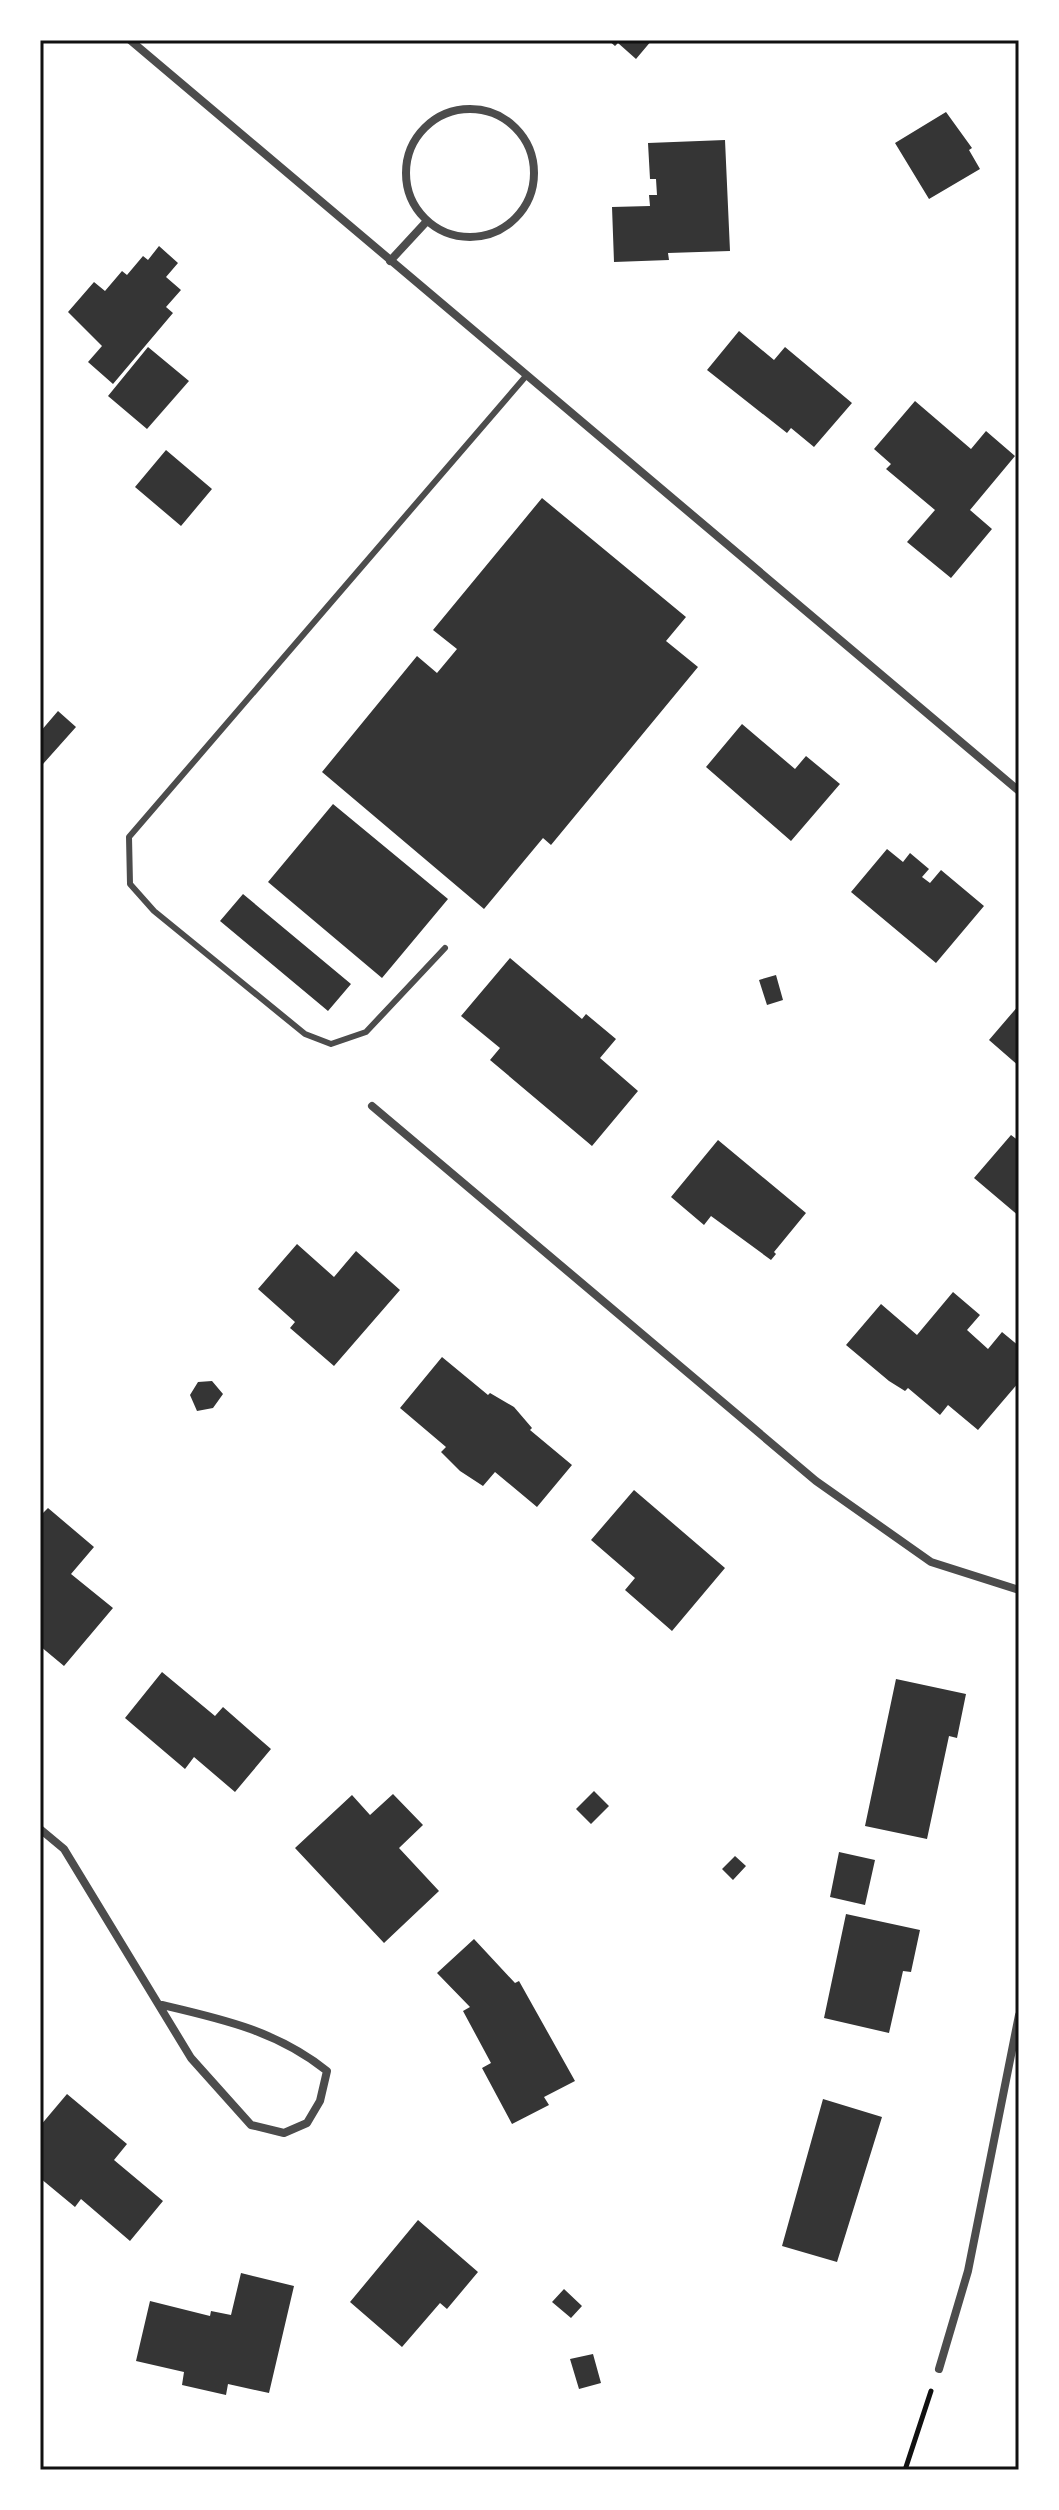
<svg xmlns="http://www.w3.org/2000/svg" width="1059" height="2510" viewBox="0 0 1059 2510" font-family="'Titillium Web',sans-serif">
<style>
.building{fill:#353535}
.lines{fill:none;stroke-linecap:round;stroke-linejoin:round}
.path{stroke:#111;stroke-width:5}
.service{stroke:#4c4c4c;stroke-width:6}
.minor{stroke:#4c4c4c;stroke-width:8}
.neatline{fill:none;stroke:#111;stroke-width:3}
</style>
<rect width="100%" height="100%" fill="#fff"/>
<!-- building -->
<path class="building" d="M608,40H652L636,59L618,43L615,46Z
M946,112L972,148L969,150L980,169L929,199L895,143Z
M725,140L730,251L668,253L669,260L614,262L612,207L650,206L649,195H657L656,179H650L648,143Z
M159,246L178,263L166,277L181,290L166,307L173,313L113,384L88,362L102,346L68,312L94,282L105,291L122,271L127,275L143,256L148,260Z
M739,331L774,360L785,347L852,403L814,447L791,428L787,433L707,370Z
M148,347L189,381L147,429L108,396Z
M915,401L971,449L986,431L1015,456L970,510L992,529L951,578L907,542L935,510L886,469L891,464L874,449Z
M166,450L212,489L181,526L135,487Z
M542,498L686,617L666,641L698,667L551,845L543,838L484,909L322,772L417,656L437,673L457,649L433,630Z
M58,711L76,727L43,764L40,761V732Z
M742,724L795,769L806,756L840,784L791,841L706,767Z
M333,804L448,899L382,978L268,882Z
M887,849L903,862L910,853L929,869L922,877L930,883L941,870L984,906L936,963L851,892Z
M243,894L351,984L328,1011L220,921Z
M510,958L582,1019L586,1014L616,1039L600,1058L638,1091L592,1146L490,1060L500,1048L461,1016Z
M776,975L783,1000L767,1005L759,980Z
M1019,1005V1066L989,1040Z
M1011,1135L1019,1141V1216L974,1178Z
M718,1140L806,1213L774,1252L776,1254L771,1260L711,1216L704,1225L671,1197Z
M297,1244L334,1277L356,1251L400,1290L334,1366L290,1328L295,1322L258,1289Z
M953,1292L980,1315L967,1330L988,1349L1002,1332L1019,1346V1382L978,1430L948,1405L940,1415L908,1388L905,1391L889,1381L846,1345L881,1304L917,1335Z
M442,1357L488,1395L490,1393L514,1407L532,1428L530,1430L572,1465L537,1507L495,1472L483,1486L460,1471L441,1452L446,1447L400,1408Z
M212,1381L223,1394L213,1408L197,1411L190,1395L198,1382Z
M634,1490L725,1568L672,1631L625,1590L635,1578L591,1540Z
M48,1508L94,1547L71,1574L113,1608L64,1666L40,1646V1516Z
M162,1672L215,1716L223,1707L271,1749L235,1792L194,1757L185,1769L125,1718Z
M896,1679L966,1694L957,1738L949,1736L927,1839L865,1826Z
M594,1791L609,1806L591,1824L576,1809Z
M393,1794L423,1825L399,1848L439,1891L384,1943L295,1848L352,1795L370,1815Z
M839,1852L875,1860L865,1905L830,1897Z
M735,1856L746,1866L733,1880L722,1869Z
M846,1914L920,1930L911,1972L903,1971L889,2033L824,2018Z
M474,1939L515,1983L519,1981L575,2081L544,2097L549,2105L512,2124L482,2068L491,2063L463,2011L470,2007L437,1973Z
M67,2094L127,2144L114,2160L163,2201L130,2241L81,2199L75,2207L40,2178V2126Z
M823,2099L882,2117L837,2262L782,2246Z
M418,2220L478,2272L447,2309L440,2303L402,2347L350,2302Z
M241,2273L294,2286L269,2393L228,2384L226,2395L182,2385L184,2372L136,2361L150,2301L210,2316L211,2311L231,2315Z
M564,2289L582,2306L571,2318L552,2302Z
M593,2354L601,2383L579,2389L570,2359Z"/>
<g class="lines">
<!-- path -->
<path class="path" d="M905,2470L931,2391"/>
<!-- service -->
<path class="service" d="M445,948L366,1032L331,1044L305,1034L154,911L130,884L129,837L526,376"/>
<!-- minor -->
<path class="minor" d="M130,40L1019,791
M406 173a64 64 0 1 1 128 0a64 64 0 1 1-128 0Z
M390,261L427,221
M372,1106L816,1481L931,1562L1019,1590
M40,1829L64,1849L191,2058L251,2125L284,2133L307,2123L320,2101L327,2071C277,2031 222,2019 162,2005
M939,2369L968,2271L1019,2015"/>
</g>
<!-- border -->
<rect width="1059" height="2510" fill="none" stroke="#ffffff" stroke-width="84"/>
<rect x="42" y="42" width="975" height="2426" class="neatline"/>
</svg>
